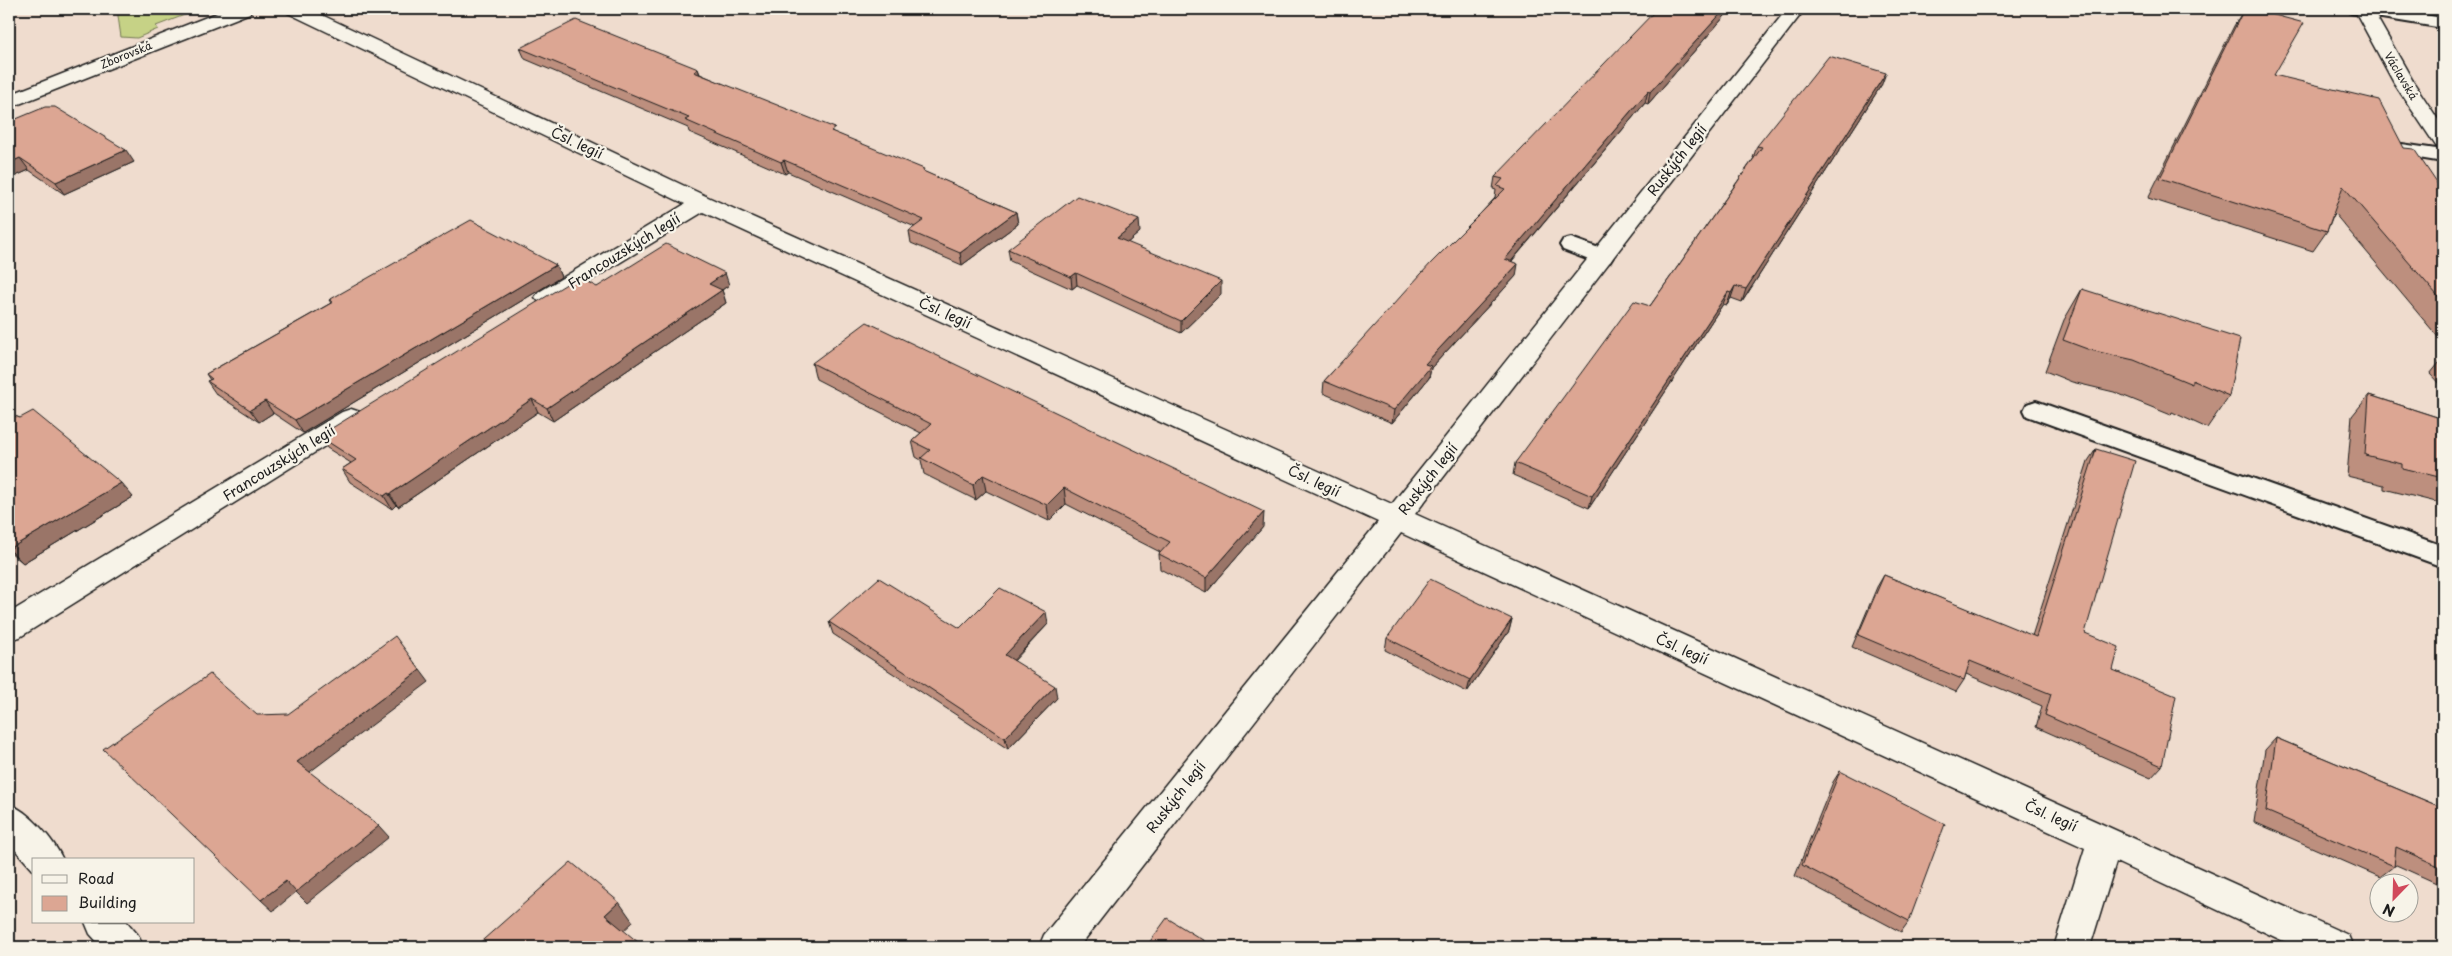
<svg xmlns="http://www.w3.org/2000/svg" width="2452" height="956" viewBox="0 0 2452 956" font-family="'Playpen Sans',sans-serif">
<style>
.green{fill:#c6d286;stroke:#717751}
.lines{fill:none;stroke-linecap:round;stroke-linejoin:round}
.service-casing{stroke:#1c1c1c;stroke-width:4}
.minor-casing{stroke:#1c1c1c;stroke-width:3}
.service{fill:#f7f3e8;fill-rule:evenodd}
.minor{fill:#f7f3e8;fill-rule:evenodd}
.wall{fill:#bd8f7e;stroke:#1c1c1c}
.shaded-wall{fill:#9a7467;stroke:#1c1c1c}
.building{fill:#dca693;stroke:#1c1c1c}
.labels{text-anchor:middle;stroke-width:4.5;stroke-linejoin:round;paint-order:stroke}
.far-street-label{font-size:11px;fill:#1c1c1c;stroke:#f7f3e8}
.street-label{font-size:14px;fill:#1c1c1c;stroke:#f7f3e8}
</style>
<rect width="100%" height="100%" fill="#efdcce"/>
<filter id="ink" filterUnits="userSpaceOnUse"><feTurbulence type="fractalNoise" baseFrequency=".02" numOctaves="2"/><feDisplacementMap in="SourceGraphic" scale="10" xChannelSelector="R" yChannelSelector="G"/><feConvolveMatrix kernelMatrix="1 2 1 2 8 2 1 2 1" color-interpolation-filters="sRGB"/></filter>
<g filter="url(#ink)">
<!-- green -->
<path class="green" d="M117,9H200L156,26L158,29L137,38L121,37Z"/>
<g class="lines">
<!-- service casing -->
<g class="service-casing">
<path id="service" d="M2348,9H2388L2443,18V28L2357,14L2351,13Z
M2395,143L2443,150V162L2388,153L2385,149L2388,145Z
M1571,238L1610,252L1613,257L1610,262L1602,264L1594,262L1563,250L1560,245L1563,240Z
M2036,401L2443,546V567L2027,416L2024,410L2027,404Z"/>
</g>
<!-- minor casing -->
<g class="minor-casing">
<path id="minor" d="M227,9H252L250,13L9,108V95Z
M286,9H309L710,198L1392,504L1787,9H1805L1415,514L2348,935L2353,947H2296L2116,862L2090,947H2054L2085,848L1401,533L1079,947H1039L1044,935L1378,522L703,212L555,302L547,305L539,302L535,297L539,292L685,204L288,13Z
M2354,9H2372L2414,83L2443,127V148L2436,146L2394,83Z
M351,409L360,412L364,418L360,424L20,637L9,640V613L342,412Z
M9,804C29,811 55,841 63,860H34V871L9,843Z
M85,922H127L138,935L143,947H102L90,934Z"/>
</g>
<!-- service -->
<use href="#service" class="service"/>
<!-- minor -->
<use href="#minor" class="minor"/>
</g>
<!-- wall -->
<path class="wall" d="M1731,9L1648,104L1645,103L1512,261L1516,276L1431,368L1429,378L1392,423L1323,393L1324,381L1495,198L1496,190L1493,189L1495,177Z
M2244,9L2274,75L2404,148L2443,192V343L2334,213L2327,231L2313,251L2148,198L2234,26Z
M520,48L698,69L700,74L1016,212L1018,224L962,265L911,243L909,231L915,227L788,172L785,174L689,132L688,128L525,59Z
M1882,84L1742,302L1731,298L1727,305L1723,304L1589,508L1513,475L1515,463L1650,306L1754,158H1753L1757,146Z
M9,122L134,162L64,194L29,170L9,179Z
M1140,232L1127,243L1221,294L1181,333L1077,285L1072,289L1010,261L1008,249Z
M556,265L561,277L303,433L273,413L259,422L216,394L207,381L210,380L206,374L331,303L329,300Z
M729,285L722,290L726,303L553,421L538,412L398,507L396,505L392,509L350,482L342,469L351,463L327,448L319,436L597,287Z
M2082,289L2229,396L2207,428L2172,412L2171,415L2114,392L2072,382L2045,371L2064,320Z
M2443,358V388L2430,374Z
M812,363L1263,527L1206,593L1160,569L1159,554L1160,552L1066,504L1049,521L986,491L976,500L924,474L921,460L916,457L912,441L921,433L816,379Z
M2369,395L2443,419V505L2436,502L2384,489V485L2347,476L2352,416Z
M9,414L20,418L133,497L23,563L9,551Z
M2096,449L2085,633L2113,670L2162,766L2151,778L2036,727L2042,706L1966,674L1964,680L1956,692L1852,647L1877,587L1884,575L2032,636L2088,461Z
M1512,619L1509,631L1467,692L1385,650L1387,638Z
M829,622L960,628L1048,624L1014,661L1057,698L1008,749L833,634Z
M2276,738L2443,808V886L2394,864V866L2380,877L2254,822L2265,750Z
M1840,771L1909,921L1901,932L1795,876L1833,782Z"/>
<!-- shaded-wall -->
<path class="shaded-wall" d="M1725,9H1731L1648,104L1650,92Z
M698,69L702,81L694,72Z
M1886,73L1882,84L1742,302L1746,289Z
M1648,91L1645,103L1503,271L1505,259Z
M126,150L134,162L64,194L56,182Z
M20,158L29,170L9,179V163Z
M784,160L788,172L785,174L781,162Z
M1016,212L1018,224L962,265L960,253Z
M1139,220L1140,232L1118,251L1117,238Z
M1518,264L1516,276L1431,368L1429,378L1392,423L1394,410L1425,364Z
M556,265L561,277L303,433L295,420Z
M725,273L729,285L713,296L709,284Z
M1076,273L1077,285L1072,289L1071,277Z
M1221,281V294L1181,333V321Z
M1735,286L1731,298L1727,305L1731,293Z
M722,290L726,303L553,421L547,408Z
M1728,292L1723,304L1589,508L1592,496Z
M532,399L538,412L398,507L390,494Z
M265,401L273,413L259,422L250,410Z
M983,475L986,491L976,500L973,485Z
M121,483L133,497L23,563L9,549Z
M1064,488L1066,504L1049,521L1047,505Z
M388,493L396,505L392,509L384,496Z
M1264,512L1263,527L1206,593V578Z
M1046,612L1048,624L1007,667L1005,655Z
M1512,619L1509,631L1467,692L1470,680Z
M420,670L429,682L307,774L297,762Z
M1055,686L1057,698L1008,749L1005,738Z
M379,826L389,837L307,903L296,892L273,911L261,900L286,881Z
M619,902L633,922L619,935L605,915Z"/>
<!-- building -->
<path class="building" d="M1657,9H1725L1650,92L1648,91L1505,259L1518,264L1425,364L1431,366L1394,410L1324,381L1431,263L1505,189L1497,186L1503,179L1495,177Z
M2244,9H2252L2304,23L2274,75L2379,100L2404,148L2414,149L2443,192V302L2343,186L2327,231L2160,178Z
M576,20L698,69L694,72L835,128L831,131L924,169L923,171L1016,212L960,253L909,231L924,220L784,160L781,162L685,120L689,118L520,48Z
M1829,56L1886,73L1746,289L1735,286L1731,293L1728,292L1592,496L1515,463L1634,301L1650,306L1762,147L1757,146Z
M45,107H55L126,150L56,182L20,158L9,163V122Z
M1077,196L1139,220L1117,238L1221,281L1181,321L1076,273L1071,277L1008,249Z
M471,220L556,265L295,420L265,401L250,410L207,381L212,379L206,374L333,302L329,300Z
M666,244L725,273L709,284L722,290L547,408L532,399L390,494L388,493L384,496L342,469L356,460L319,436L578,277L597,287Z
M2082,289L2240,339L2229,396L2192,380V384L2134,360L2090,350L2063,340Z
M867,322L1264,512L1206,578L1159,554L1170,542L1064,488L1047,505L983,475L973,485L921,458L930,450L912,441L931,424L812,363Z
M2369,395L2443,419V478L2402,468V464L2365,455Z
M33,411L121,483L9,549V414L20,418Z
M2096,449L2135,461L2085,633L2119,647L2113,670L2176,696L2162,766L2045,715L2051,694L1970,661L1964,680L1858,635L1884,575L2036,637Z
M879,578L960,628L1000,588L1046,612L1005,655L1055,686L1005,738L829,622Z
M1430,579L1512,619L1470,680L1387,638Z
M395,636L420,670L297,762L379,826L296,892L286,881L261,900L103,749L210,674L257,715L288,714Z
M2276,738L2443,808V868L2396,847L2394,866L2266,811Z
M1840,771L1945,824L1909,921L1802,865Z
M571,862L619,902L605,915L644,947H475Z
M1167,918L1214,947H1146Z"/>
</g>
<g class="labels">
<!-- far-street labels -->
<g class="far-street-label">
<text transform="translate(126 55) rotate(-22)" y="4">Zborovská</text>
<text transform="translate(2401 76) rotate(59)" y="4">Václavská</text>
</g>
<!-- street labels -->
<g class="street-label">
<text transform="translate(577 143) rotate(25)" y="5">Čsl. legií</text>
<text transform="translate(1677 160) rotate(-52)" y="5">Ruských legií</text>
<text transform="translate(624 251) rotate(-32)" y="5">Francouzských legií</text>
<text transform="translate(945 313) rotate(24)" y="5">Čsl. legií</text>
<text transform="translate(279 463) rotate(-32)" y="5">Francouzských legií</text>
<text transform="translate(1428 479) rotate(-52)" y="5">Ruských legií</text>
<text transform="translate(1314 481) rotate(25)" y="5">Čsl. legií</text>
<text transform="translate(1682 649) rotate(24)" y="5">Čsl. legií</text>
<text transform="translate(1176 797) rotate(-52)" y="5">Ruských legií</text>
<text transform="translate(2051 816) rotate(24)" y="5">Čsl. legií</text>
</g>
</g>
<!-- margin -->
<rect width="2452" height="956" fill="none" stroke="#f7f3e8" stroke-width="30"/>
<rect x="15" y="15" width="2422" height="926" fill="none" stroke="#1c1c1c" stroke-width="2" filter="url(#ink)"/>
<!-- legend -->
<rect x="32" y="858" width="162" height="65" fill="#f7f3e8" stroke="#9f9d96"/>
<rect x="42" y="875" width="25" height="8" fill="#f7f3e8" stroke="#9f9d96"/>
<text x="78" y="884" font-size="15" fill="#1c1c1c">Road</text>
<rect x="42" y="896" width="25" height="15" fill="#dca693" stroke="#9f9d96"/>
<text x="78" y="908" font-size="15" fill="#1c1c1c">Building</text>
<!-- north arrow -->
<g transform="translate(2394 898) rotate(203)"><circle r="24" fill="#f7f3e8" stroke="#9f9d96"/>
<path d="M0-4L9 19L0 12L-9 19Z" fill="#d1495b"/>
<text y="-8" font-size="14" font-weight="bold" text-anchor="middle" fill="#1c1c1c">N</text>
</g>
</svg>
